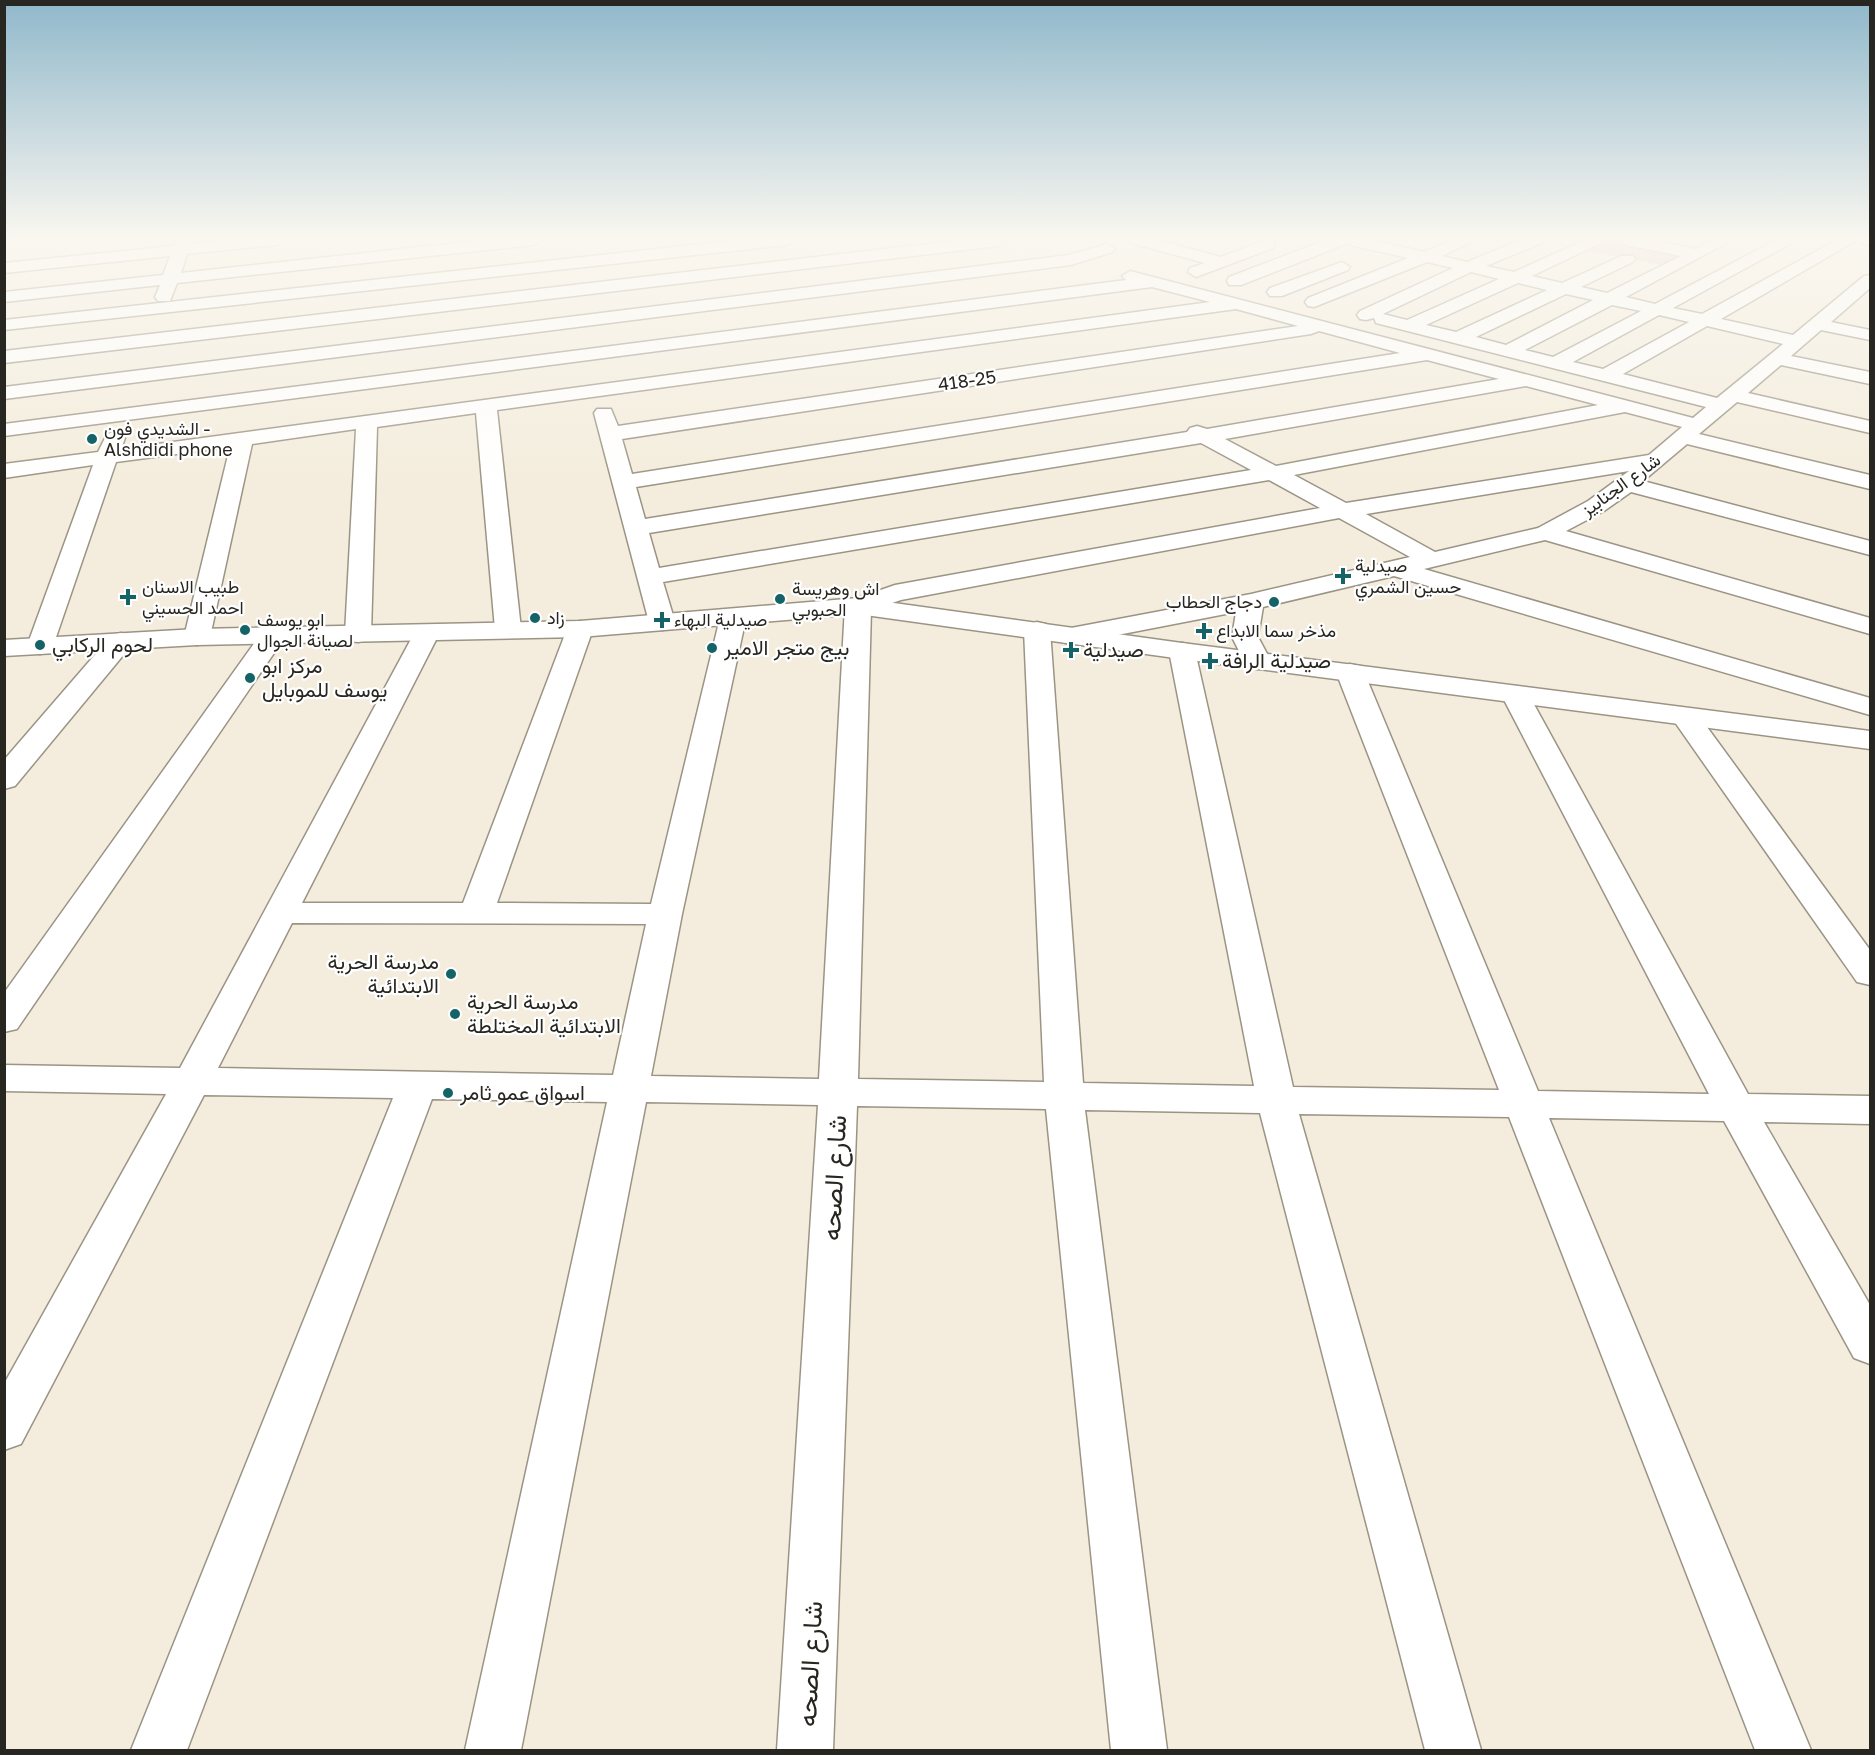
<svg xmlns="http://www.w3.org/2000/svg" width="1875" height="1755" viewBox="0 0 1875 1755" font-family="'Golos Text',Vazirmatn,sans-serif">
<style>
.green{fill:#dabcb1}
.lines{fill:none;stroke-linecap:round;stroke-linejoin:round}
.street-casing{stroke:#9b9485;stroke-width:3}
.secondary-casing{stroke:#9b9485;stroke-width:3}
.street{fill:#fff;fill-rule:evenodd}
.secondary{fill:#fff;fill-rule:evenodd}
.poi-dot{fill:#136367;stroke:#fff;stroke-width:2}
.labels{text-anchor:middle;stroke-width:4.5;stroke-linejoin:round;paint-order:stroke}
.far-street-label{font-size:18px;fill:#282620;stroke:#fff}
.far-poi-label{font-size:18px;fill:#282620;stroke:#fff;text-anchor:start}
.poi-label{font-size:21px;fill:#282620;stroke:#fff;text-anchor:start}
.near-street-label{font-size:26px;fill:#282620;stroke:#fff}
</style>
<rect width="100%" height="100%" fill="#f4eddd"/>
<!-- green -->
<path class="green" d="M1603,240H1622L1692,254L1668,266L1582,250Z"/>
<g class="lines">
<!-- street casing -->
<g class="street-casing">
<path id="street" d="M176,240H192L191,244L226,240H285L277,245L187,254L181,273L485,240H541L533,245L177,283L170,301H158L155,297L160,285L4,302V292L163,275L170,256L4,273V263L174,246Z
M739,240H795L787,245L4,330V320Z
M962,240L1006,241L998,246L4,363V351Z
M1129,240H1157L1221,257L1266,240L1273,242L1275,245L1273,248L1196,277L1188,272L1190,268L1205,263L1131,243Z
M1326,240H1372L1424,252L1453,240H1476L1442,256L1467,262L1521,240H1544L1542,243L1486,266L1514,272L1585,240H1607L1532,276L1562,283L1621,256H1633L1635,259L1633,262L1581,287L1607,293L1681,256L1627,245L1619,240H1653L1695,249L1711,240H1732L1626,297L1655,304L1776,240H1797L1673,308L1702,314L1837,240H1857L1721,319L1793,335L1864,276L1870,275V288L1831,322L1870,330V340L1821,330L1791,356L1870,372V384L1781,365L1748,393L1870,421V433L1737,402L1699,434L1870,475V489L1687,444L1643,481L1870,541V555L1631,492L1604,511L1566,531L1870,618V634L1545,540L1424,569L1870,698V715L1394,576L1263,607L1258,637L1271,661L1267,667L1257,669L1247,667L1232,637L1236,612L1071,644L1062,642L1058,636L1062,630L1071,628L1251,594L1410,557L1339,518L901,600L871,610L858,1079L1044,1082L1024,630L1028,624L1037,622L1046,624L1050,630L1083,1083L1254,1086L1169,651L1172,645L1182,643L1192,645L1195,651L1293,1087L1499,1090L1336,672L1340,666L1350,664L1360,666L1364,672L1538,1091L1709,1094L1501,694L1505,688L1515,686L1525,688L1748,1094L1870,1096V1124L1764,1122L1870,1305V1364L1854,1358L1724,1121L1549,1118L1811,1750H1755L1509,1117L1299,1114L1481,1750H1425L1260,1113L1085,1110L1167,1750H1111L1046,1109L857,1106L833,1750H777L818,1105L646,1102L521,1750H465L607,1102L432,1099L187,1750H131L393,1098L204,1095L21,1444L4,1450V1384L166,1094L4,1091V1065L180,1068L417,628L426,626L435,628L439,634L302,903H463L567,629L571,623L580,621L589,623L593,629L497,903L651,904L720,618L724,612L733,610L742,612L746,618L682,914L651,1076L819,1079L845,606L849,601L895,585L1320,508L1269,480L663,582L675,622L671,628L662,630L653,628L649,622L594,413L597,409H611L618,426L1298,326L1236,309L497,410L521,629L517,635L508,637L499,635L495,629L476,413L377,427L371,634L367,640L358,642L349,640L345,634L356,429L252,444L210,637L206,643L197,645L188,643L184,637L230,447L116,462L53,646L49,652L40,654L31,652L27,646L93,465L4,478V464L98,452L107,434L114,432L121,434L125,438L121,449L1210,302L1152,287L4,436V424L1126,280L1122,276L1130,271L1693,418L1706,407L1376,323L1374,318L1366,320L1360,319L1357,315L1360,311L1453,268L1427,262L1314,307L1308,306L1305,302L1308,298L1408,258L1346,244L1241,285H1229L1227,281L1229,277ZM1471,272L1499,279L1407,320L1383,314ZM1518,283L1547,290L1456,332L1426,325ZM1566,294L1593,300L1506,345L1476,337ZM1612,305L1641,311L1553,357L1525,350ZM1659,315L1689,322L1603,369L1573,362ZM1707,326L1783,344L1717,398L1623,374ZM1319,331L1400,353L632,474L622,439L1311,334ZM1427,360L1499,379L1207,429L1197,426L1190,428L1187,432L645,519L636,487ZM1526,386L1598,405L1276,466L1225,439ZM1625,412L1682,427L1649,455L1346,503L1294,475ZM1201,443L1251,470L659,568L649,533ZM1629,471L1588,501L1538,528L1435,552L1366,514ZM292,923L646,924L613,1075L218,1068Z
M1107,244L1115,249L1113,252L1071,265L4,399V387L1069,255Z
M1342,262L1350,267L1348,270L1282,296H1270L1267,292L1270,288Z
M272,629L281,631L285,637L17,1029L4,1032V993L263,631Z
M121,633L130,635L134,641L130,647L15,786L4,789V760L112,635Z
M1686,709L1696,712L1870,950V985L1857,982L1672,718L1676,712Z"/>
</g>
<!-- secondary casing -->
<g class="secondary-casing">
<path id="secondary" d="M1859,240H1870V246L1861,243Z
M858,598L1182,643L1870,731V749L1182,659L858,614L580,637L197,645L4,656V640L197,629L580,621Z"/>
</g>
<!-- street -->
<use href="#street" class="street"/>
<!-- secondary -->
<use href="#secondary" class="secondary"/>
</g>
<!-- sky -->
<linearGradient id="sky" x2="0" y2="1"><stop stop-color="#90b8cb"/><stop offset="0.49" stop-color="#faf7f0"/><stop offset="1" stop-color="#faf7f0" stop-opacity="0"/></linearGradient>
<rect width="1875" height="486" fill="url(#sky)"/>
<!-- markers -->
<g class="poi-dot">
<circle cx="92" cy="439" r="6"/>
<path d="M1340 567h6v6h6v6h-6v6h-6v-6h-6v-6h6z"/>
<path d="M125 588h6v6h6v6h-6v6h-6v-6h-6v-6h6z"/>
<circle cx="780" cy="599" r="6"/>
<circle cx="1274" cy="602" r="6"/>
<circle cx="535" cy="618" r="6"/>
<path d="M659 611h6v6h6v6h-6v6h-6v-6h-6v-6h6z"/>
<circle cx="245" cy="630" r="6"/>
<path d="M1201 622h6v6h6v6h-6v6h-6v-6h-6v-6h6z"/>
<circle cx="40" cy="645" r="6"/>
<circle cx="712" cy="648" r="6"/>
<path d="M1068 641h6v6h6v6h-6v6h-6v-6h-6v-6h6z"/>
<path d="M1207 652h6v6h6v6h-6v6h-6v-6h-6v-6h6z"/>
<circle cx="250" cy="678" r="6"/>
<circle cx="451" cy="974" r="6"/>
<circle cx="455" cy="1014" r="6"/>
<circle cx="448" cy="1093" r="6"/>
</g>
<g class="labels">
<!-- far-street labels -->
<g class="far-street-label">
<text transform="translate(967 381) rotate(-8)" y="6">418-25</text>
<text transform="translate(1621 485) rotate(-36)" y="6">شارع الجنابيز</text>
</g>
<!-- far-poi labels -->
<g class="far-poi-label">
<text x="104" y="435">الشديدي فون -<tspan x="104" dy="21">Alshdidi phone</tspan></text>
<text x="1355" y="572">صيدلية<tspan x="1355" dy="21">حسين الشمري</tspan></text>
<text x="142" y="593">طبيب الاسنان<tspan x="142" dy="21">احمد الحسيني</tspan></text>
<text x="792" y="595">اش وهريسة<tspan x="792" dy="21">الحبوبي</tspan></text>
<text x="1262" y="608" text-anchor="end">دجاج الحطاب</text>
<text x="547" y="624">زاد</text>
<text x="257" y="626">ابو يوسف<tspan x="257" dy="21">لصيانة الجوال</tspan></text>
<text x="674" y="626">صيدلية البهاء</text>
<text x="1216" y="637">مذخر سما الابداع</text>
</g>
<!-- poi labels -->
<g class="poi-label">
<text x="52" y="652">لحوم الركابي</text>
<text x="724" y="655">بيج متجر الامير</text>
<text x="1083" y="657">صيدلية</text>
<text x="1222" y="668">صيدلية الرافة</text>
<text x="262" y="673">مركز ابو<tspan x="262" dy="24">يوسف للموبايل</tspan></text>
<text x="439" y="969" text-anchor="end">مدرسة الحرية<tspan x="439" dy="24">الابتدائية</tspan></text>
<text x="467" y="1009">مدرسة الحرية<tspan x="467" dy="24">الابتدائية المختلطة</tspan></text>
<text x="460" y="1100">اسواق عمو ثامر</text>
</g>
<!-- near-street labels -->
<g class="near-street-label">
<text transform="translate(834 1178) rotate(-87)" y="9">شارع الصحه</text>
<text transform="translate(810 1664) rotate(-87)" y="9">شارع الصحه</text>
</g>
</g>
<!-- border -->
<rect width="1875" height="1755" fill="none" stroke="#282620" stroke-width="12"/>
</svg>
